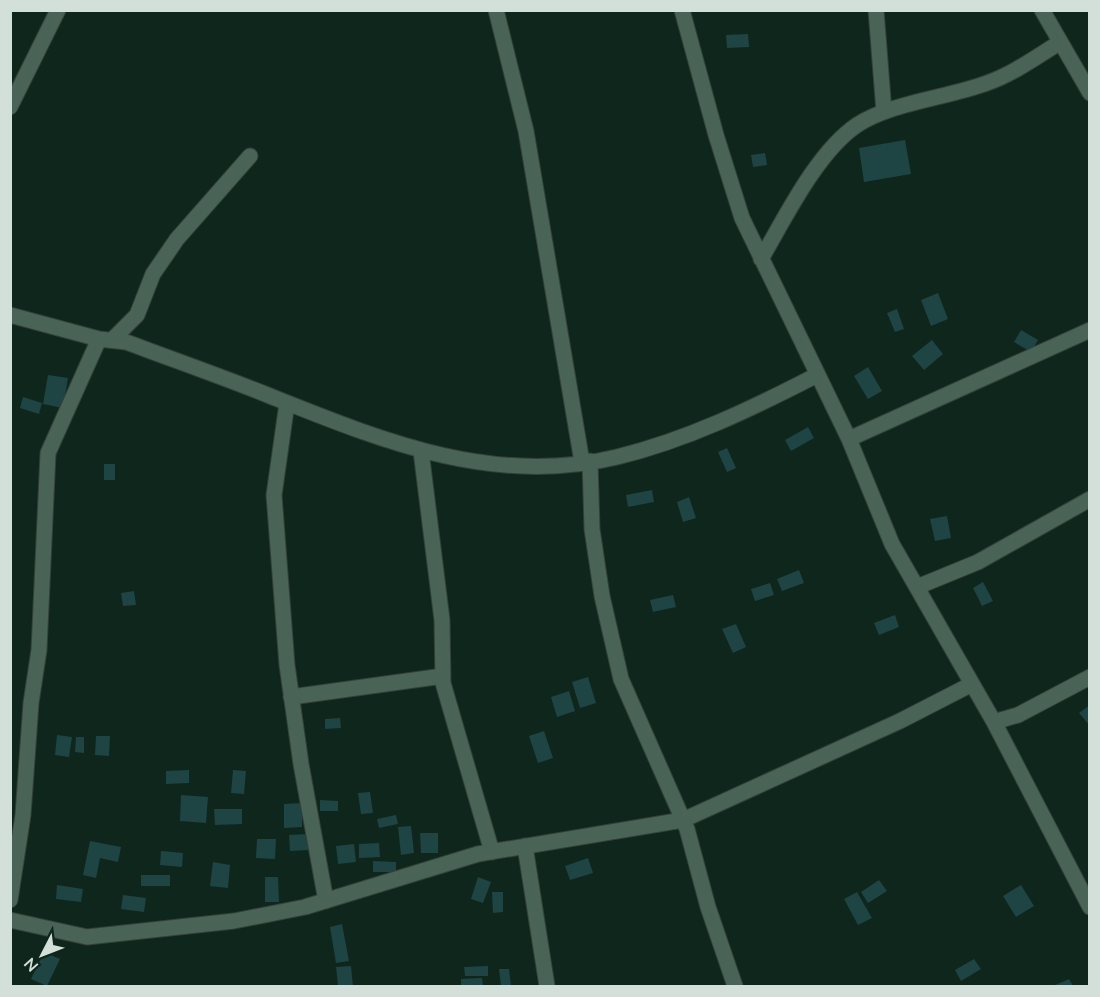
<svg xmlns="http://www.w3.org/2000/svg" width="1100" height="997" viewBox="0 0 1100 997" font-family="'Nunito Sans',sans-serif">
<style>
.building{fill:#1e4444}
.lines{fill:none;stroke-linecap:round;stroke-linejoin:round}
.street-casing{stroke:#33413a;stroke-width:17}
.street{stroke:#4a6357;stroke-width:15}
</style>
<rect width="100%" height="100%" fill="#0f261d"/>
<!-- building -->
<path class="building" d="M748,34L749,47L727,48L726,35Z
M905,140L911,174L864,182L859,148Z
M765,153L767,165L753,167L751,155Z
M938,293L948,319L931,326L921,300Z
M897,309L904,329L895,332L887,313Z
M1021,330L1038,340L1031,352L1014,342Z
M932,340L943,354L924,370L912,356Z
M868,367L882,391L868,399L854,376Z
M48,375L68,378L63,408L43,404Z
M23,397L42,403L39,414L20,408Z
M808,427L814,438L791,451L785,440Z
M727,448L736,468L727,472L718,452Z
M104,464H115V480H104Z
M652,490L654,502L628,507L626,495Z
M689,497L696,518L683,522L677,502Z
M947,516L951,538L935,541L930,519Z
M799,570L804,583L782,591L777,579Z
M983,582L993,601L982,606L973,588Z
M770,583L774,595L755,601L751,589Z
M134,591L136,605L123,606L121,593Z
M673,595L676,607L653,612L650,600Z
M895,615L899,627L879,635L874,623Z
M736,624L746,647L733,653L722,629Z
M588,677L596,703L580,708L572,682Z
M569,691L575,711L557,717L551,697Z
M1090,705V726L1079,713Z
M340,718L341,728L325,729V719Z
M544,731L553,758L538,763L529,736Z
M57,735L72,737L69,757L55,755Z
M96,736H110L109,756L95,755Z
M76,737H84V753L75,752Z
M189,770V783L166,784V771Z
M233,770L246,771L244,794L231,793Z
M370,792L373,813L361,814L358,793Z
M181,795L208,797L206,823L180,821Z
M320,800L338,801V811H320Z
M302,803V827L284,828V804Z
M214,809H242V824L215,825Z
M396,815L398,824L379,828L377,819Z
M411,826L414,853L401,855L398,827Z
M420,833H438V853H421Z
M308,834L309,850L290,851L289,835Z
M257,839H276L275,859L256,858Z
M90,841L121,847L118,862L100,858L96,878L83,875Z
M379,843L380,857L359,858V844Z
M354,844L356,862L338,864L336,846Z
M161,851L183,853L182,867L160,865Z
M588,858L593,873L570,880L565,866Z
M373,861L396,862V872H373Z
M213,862L230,865L228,888L210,886Z
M141,875H170V886H141Z
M265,877H278L279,902H265Z
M478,877L491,882L483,903L471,899Z
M879,880L887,891L868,903L861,892Z
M57,885L83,889L81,902L56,899Z
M1021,885L1034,906L1016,917L1003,896Z
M492,892H503V912L493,913Z
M857,892L872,918L858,925L844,899Z
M123,895L146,898L144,912L121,909Z
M342,924L349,961L336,963L330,927Z
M44,952L60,959L47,986L31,979Z
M974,959L981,969L961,981L955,970Z
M351,966L353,986H338L336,967Z
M488,966V976H465L464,967Z
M499,969H509L511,986H501Z
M482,978L483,986H461V979Z
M1069,979L1073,986H1053Z"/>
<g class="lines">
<!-- street casing -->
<g class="street-casing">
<path id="street" d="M496,10L526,131L582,462
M682,10L716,135L742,218L849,439L892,544L994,722L1090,907
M876,10L884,112
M1042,10L1090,93
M10,107L58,10
M761,259C785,218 817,152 857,125C893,102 947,98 987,83C1013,74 1036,57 1059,43
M10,315L99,339L126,342C174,360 223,377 270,396C383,441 494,487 617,457C687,440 753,408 817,375
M112,340L137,315L153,274L177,239L250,156
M287,403L274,495L287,665L301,764L326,901
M849,439L1090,330
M421,451L442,620L443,683L492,852
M590,461L592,529L602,596L621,679L687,829L708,907L735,986
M917,587L978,562L1090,499
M291,697L443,676
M994,722L1018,715L1090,677
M525,846L547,986
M10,900L23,815L31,703L39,650L48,453L99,339
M10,920L87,937L234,921L305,907L478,854L683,820L900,721L972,684"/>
</g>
<!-- street -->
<use href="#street" class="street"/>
</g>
<!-- border -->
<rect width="1100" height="997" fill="none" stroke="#d3e0da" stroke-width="24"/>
<!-- north arrow -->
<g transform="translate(42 955) rotate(228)" stroke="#0f261d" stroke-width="4.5" paint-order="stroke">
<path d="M0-4.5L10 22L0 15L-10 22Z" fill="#d3e0da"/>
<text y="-9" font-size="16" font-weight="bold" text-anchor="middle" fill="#d3e0da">N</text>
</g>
</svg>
